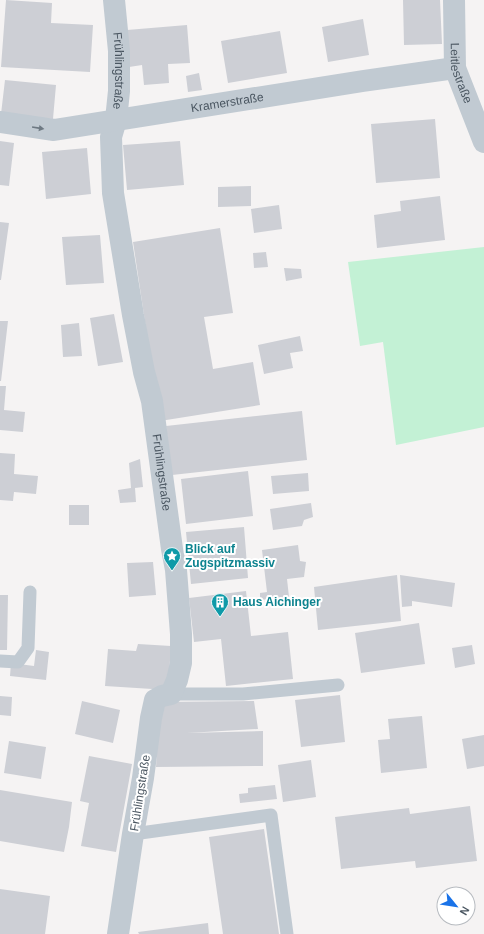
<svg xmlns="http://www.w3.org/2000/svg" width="484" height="934" viewBox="0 0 484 934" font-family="Helvetica,sans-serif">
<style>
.green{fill:#c3f1d5}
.building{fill:#cdcfd5}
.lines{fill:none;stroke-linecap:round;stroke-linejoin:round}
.lane{stroke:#c1cad2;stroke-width:13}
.street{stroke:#c1cad2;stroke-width:22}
.oneway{fill:#6e7983}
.labels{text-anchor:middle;stroke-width:4;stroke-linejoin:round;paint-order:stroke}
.street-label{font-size:12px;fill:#4a5661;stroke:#fff}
.culture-label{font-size:12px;font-weight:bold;fill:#0d838f;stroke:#fff;text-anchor:start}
</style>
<rect width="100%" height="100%" fill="#f5f3f3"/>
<!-- green -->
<path class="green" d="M484,247V427L396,445L383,342L360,346L348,262Z"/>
<!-- building -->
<path class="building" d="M6,0L52,3L51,23L93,25L90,72L1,67Z
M403,0H440L442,44L404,45Z
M363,19L369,55L328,62L322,27Z
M187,25L190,63L168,64L169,83L144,85L142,65L129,67L127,30Z
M280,31L287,73L228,83L221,41Z
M199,73L202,90L188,92L186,76Z
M5,80L56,85L53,119L1,114Z
M435,119L440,178L376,183L371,124Z
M0,141L14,143L9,186L0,185Z
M180,141L184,185L127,190L123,145Z
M87,148L91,194L46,199L42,152Z
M251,186V206L218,207V187Z
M440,196L445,240L377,248L374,215L401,211L400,201Z
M279,205L282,229L254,233L251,209Z
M0,222L9,223L1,280H0Z
M220,228L233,313L204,317L213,369L253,362L260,405L160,421L133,242Z
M100,235L104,283L66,285L62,237Z
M266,252L268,267L254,268L253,253Z
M284,268L301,269L302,278L286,281Z
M114,314L123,362L98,366L90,318Z
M0,321H8L1,381H0Z
M79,323L82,356L63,357L61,325Z
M300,336L303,351L290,353L293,368L264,374L258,345Z
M0,386H6L4,410L25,412L23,432L0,430Z
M302,411L307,460L172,475L166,426Z
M0,453L15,454L14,474L38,476L36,494L14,492L13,501L0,500Z
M140,459L143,487L135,488L136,502L120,503L118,490L131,488L129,463Z
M248,471L253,516L186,524L181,479Z
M308,473L309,491L273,494L271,476Z
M311,503L313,517L304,520L302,526L273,530L270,509Z
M69,505H89V525H69Z
M244,527L248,578L191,584L186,532Z
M298,545L300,561L306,562L304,577L287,579L289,597L260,600V593L267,592L262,550Z
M153,562L156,595L129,597L127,563Z
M397,575L401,621L318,630L314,587Z
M400,575L455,583L452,607L412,601V606L402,607Z
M246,591L251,636L288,632L293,679L226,686L221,639L194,642L189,598Z
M0,595H8L7,650H0Z
M419,623L425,664L361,673L355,633Z
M138,644L171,646L168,690L105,686L108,649L136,651Z
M472,645L475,664L455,668L452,648Z
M36,650L49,652L46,680L10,676L11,663L34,666Z
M340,695L345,742L301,747L295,700Z
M0,696L12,697L11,716L0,715Z
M82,701L120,710L113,743L75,734Z
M254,701L258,729L187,733L263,731V766L156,767L160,702Z
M422,716L427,768L381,773L378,740L390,739L388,719Z
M484,735V766L467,769L462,739Z
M9,741L46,747L41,779L4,773Z
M89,756L132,764L116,852L81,846L89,803L80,801Z
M311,760L316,797L283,802L278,765Z
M275,785L277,799L240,803L239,794L248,793V788Z
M0,790L72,802L69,827L64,852L0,841Z
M470,806L477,861L416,868L415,861L341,869L335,817L409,808L410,814Z
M264,829L279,934H223L209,837Z
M0,889L50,896L45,934H0Z
M208,923L209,934H139L138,932Z"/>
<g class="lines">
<!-- lane -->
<path class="lane" d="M0,661L18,662L28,648L30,592
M171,694H243L338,685
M133,834L271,815L287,934"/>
<!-- street -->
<g class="street">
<path id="s1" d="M114,0L119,51V91L116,120L111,137L113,193L133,315L144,372L152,401L172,549L176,570L181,634V663L177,680L171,694L162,696L155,700L151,718L143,778L133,834L118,934"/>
<path id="s2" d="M454,0L455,68L484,142"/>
<path id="s3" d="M0,122L54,130L363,81L455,68"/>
</g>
</g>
<!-- one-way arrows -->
<defs><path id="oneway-solid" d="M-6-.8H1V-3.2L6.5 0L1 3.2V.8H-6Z"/></defs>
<use class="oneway" href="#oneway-solid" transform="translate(38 128) rotate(9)"/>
<!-- icons -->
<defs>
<g id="sight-pin" transform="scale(0.9)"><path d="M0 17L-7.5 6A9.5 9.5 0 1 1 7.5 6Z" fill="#0f9aa8" stroke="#fff"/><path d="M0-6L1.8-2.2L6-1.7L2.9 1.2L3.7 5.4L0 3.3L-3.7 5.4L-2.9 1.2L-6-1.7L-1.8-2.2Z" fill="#fff"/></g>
<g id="building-pin" transform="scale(0.9)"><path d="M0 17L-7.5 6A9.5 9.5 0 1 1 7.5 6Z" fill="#0f9aa8" stroke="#fff"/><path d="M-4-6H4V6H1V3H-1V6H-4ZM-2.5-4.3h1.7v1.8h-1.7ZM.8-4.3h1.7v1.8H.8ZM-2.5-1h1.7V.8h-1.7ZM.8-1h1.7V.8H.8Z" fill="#fff"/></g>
</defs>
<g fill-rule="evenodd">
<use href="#sight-pin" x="172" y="556"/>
<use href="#building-pin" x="220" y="602"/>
</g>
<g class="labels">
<!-- street labels -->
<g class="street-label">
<text dy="4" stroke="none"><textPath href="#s1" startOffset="71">Frühlingstraße</textPath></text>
<text dy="4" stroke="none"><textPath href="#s2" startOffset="74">Leitlestraße</textPath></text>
<text dy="4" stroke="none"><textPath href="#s3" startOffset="230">Kramerstraße</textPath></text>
<text dy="4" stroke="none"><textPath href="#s1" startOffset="478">Frühlingstraße</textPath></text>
<text transform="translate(140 793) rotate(-81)" y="4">Frühlingstraße</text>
</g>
<!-- culture labels -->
<g class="culture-label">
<text x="185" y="553">Blick auf<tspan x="185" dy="14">Zugspitzmassiv</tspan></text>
<text x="233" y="606">Haus Aichinger</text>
</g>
</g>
<!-- north arrow -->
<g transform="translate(456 906) rotate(120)"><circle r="19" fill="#ffffff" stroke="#b7bbc0"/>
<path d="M0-3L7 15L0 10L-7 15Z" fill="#1a73e8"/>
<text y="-6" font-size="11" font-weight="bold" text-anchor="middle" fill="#4a5661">N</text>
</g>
</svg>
